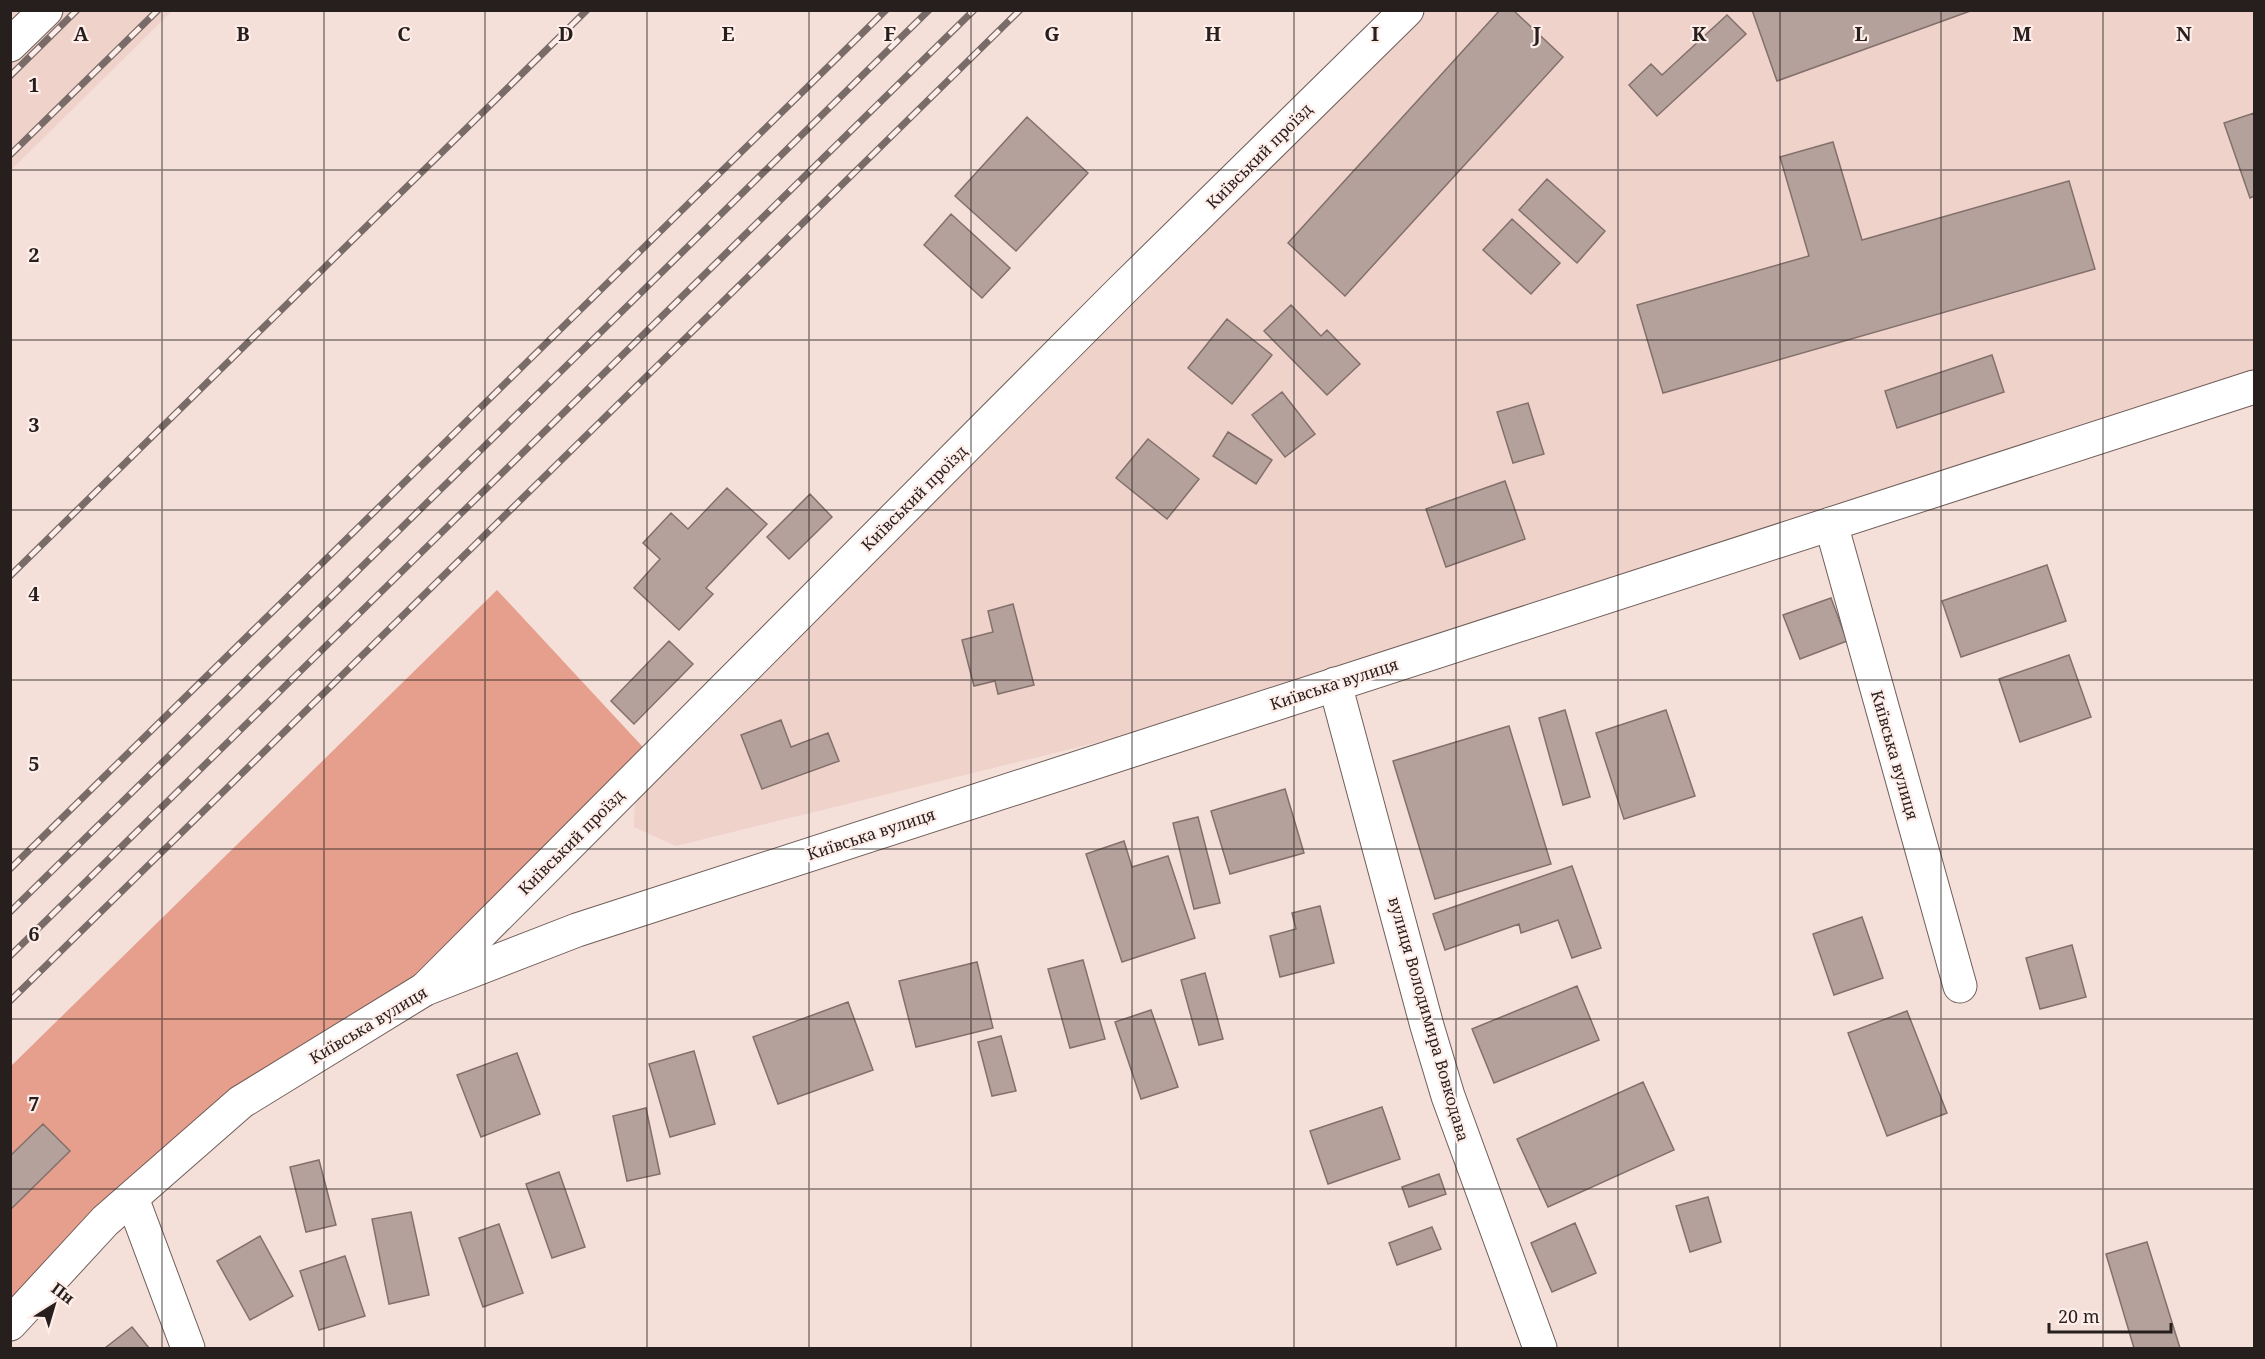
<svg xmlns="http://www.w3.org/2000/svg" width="2265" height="1359" viewBox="0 0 2265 1359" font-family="'Noto Serif',serif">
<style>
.built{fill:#efd2ca}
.green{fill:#e59f8c}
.building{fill:#b5a19c;stroke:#83706b;stroke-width:1.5}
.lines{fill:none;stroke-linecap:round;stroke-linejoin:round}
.minor-casing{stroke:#6f5e59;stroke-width:35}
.tertiary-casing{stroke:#6f5e59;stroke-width:35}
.minor{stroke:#fff;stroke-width:33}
.tertiary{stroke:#fff;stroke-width:33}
.rail-casing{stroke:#796c68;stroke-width:7}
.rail{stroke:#feede8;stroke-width:4.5;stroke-dasharray:14;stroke-linecap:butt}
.grid{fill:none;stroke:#271f1d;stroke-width:1.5;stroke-opacity:0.55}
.labels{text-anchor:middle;stroke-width:4.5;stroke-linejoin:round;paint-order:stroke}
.street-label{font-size:16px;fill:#271f1d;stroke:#feede8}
.grid-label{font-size:20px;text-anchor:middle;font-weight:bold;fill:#271f1d;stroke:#feede8;stroke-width:4.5;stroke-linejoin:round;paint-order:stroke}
</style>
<rect width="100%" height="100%" fill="#f4dfd9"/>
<!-- built -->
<path class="built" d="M11,11H172L11,170Z
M1409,11H2254V387L1335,684L676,846L634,827L635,796Z"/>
<!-- green -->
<path class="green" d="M497,590L654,759L425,989L241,1102L11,1324V1066Z"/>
<!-- building -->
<path class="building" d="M1500,10H1513L1563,57L1345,296L1288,243Z
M1752,10H1973L1777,81Z
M1727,15L1746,34L1657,116L1629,85L1651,64L1662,75Z
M2254,113V196L2250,198L2224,123Z
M1027,117L1088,173L1016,251L955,196Z
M1833,142L1862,240L2069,181L2095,269L1663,393L1637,305L1809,256L1780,157Z
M1547,179L1605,231L1577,263L1519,210Z
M951,214L1010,268L982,298L924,245Z
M1512,219L1560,263L1531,294L1483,250Z
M1291,305L1321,336L1327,330L1360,364L1327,395L1264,331Z
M1227,319L1272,355L1232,404L1188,368Z
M1992,355L2004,392L1897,428L1885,391Z
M1282,392L1315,434L1285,457L1252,415Z
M1528,403L1544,454L1513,463L1497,412Z
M1228,432L1272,460L1256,484L1213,456Z
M1148,439L1199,479L1167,519L1116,478Z
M1505,481L1525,539L1446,567L1426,509Z
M727,488L767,524L706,588L713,594L679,630L634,588L660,559L643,543L671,513L688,529Z
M810,494L832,517L789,559L767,537Z
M2047,565L2066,621L1961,657L1942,601Z
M1831,598L1847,641L1800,659L1783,615Z
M1013,604L1034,685L998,694L995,681L974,686L962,640L993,632L988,611Z
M669,641L693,664L634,724L611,701Z
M2069,655L2091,717L2020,742L1999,679Z
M1565,710L1590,797L1563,805L1539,718Z
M1666,710L1695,796L1624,819L1596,733Z
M781,720L791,747L828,733L839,761L762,789L741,735Z
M1509,726L1551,864L1435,899L1393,761Z
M1285,789L1304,853L1230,874L1211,811Z
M1198,817L1220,903L1194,909L1173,823Z
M1124,841L1132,867L1168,856L1195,938L1122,962L1086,854Z
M1572,866L1601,948L1572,958L1558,920L1521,933L1519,924L1445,950L1433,914Z
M1320,906L1334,963L1280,977L1270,936L1296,929L1292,913Z
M1862,917L1883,978L1834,995L1813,934Z
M2072,945L2086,997L2040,1009L2026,958Z
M1083,960L1105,1039L1070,1048L1048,969Z
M977,962L993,1028L916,1047L899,981Z
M1205,973L1223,1039L1199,1045L1181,980Z
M1577,986L1599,1040L1494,1083L1472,1029Z
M848,1002L873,1070L778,1104L753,1037Z
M1151,1010L1178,1087L1141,1099L1115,1022Z
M1907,1011L1947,1113L1887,1136L1848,1033Z
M1001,1036L1016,1091L992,1096L978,1042Z
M694,1051L715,1124L670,1137L649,1064Z
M517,1053L540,1114L481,1137L457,1075Z
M1643,1082L1674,1150L1548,1207L1517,1139Z
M1382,1107L1400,1159L1328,1184L1310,1131Z
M646,1108L660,1174L627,1181L613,1116Z
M43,1124L70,1151L10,1210V1156Z
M319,1160L336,1225L306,1232L290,1167Z
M559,1172L585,1247L552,1258L526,1184Z
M1439,1174L1446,1194L1409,1207L1402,1187Z
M1708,1197L1721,1242L1690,1252L1676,1206Z
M411,1212L429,1295L389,1304L372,1219Z
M1575,1223L1596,1273L1552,1292L1531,1243Z
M499,1224L523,1293L483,1307L459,1238Z
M1432,1227L1441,1249L1397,1265L1389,1243Z
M260,1236L293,1296L250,1320L217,1261Z
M2147,1242L2180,1348H2134L2106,1254Z
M345,1256L365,1316L319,1330L300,1271Z
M132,1327L149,1348H105Z"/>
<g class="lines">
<!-- minor casing -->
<g class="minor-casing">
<path id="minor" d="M10,45L46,10
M1831,524L1960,986
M1335,684L1427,1026L1448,1096L1540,1348
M425,989L1119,293L1407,10
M132,1198L188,1348"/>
</g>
<!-- tertiary casing -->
<g class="tertiary-casing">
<path id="tertiary" d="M10,1324L105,1221L241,1102L425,989L577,930L2254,387"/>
</g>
<!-- minor -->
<use href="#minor" class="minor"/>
<!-- tertiary -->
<use href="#tertiary" class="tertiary"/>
<!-- rail casing -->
<g class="rail-casing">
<path id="rail" d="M10,76L77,10
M10,155L158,10
M10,576L587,10
M10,869L886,10
M10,912L929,10
M10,956L974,10
M10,1001L1020,10"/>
</g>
<!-- rail -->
<use href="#rail" class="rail"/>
</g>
<!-- grid -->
<path class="grid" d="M162,10V1348M324,10V1348M485,10V1348M647,10V1348M809,10V1348M971,10V1348M1132,10V1348M1294,10V1348M1456,10V1348M1618,10V1348M1780,10V1348M1941,10V1348M2103,10V1348M10,170H2254M10,340H2254M10,510H2254M10,680H2254M10,849H2254M10,1019H2254M10,1189H2254"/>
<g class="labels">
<!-- street labels -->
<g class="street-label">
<text transform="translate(1259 156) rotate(-45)" y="6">Київський проїзд</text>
<text transform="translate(914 498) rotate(-45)" y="6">Київський проїзд</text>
<text transform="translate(1334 684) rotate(-18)" y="6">Київська вулиця</text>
<text transform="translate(1895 755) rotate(74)" y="6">Київська вулиця</text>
<text transform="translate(871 834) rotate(-18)" y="6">Київська вулиця</text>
<text transform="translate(571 842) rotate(-45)" y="6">Київський проїзд</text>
<text transform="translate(1429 1019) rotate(74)" y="6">вулиця Володимира Вовкодава</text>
<text transform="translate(368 1025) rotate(-31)" y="6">Київська вулиця</text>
</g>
</g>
<g class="grid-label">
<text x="81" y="41">A</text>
<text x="243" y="41">B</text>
<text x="404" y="41">C</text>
<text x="566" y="41">D</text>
<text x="728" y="41">E</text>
<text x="890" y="41">F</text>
<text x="1052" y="41">G</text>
<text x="1213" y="41">H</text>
<text x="1375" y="41">I</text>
<text x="1537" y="41">J</text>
<text x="1699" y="41">K</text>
<text x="1861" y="41">L</text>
<text x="2022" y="41">M</text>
<text x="2184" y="41">N</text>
<text x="34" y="92">1</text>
<text x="34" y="262">2</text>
<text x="34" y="432">3</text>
<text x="34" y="601">4</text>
<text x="34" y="771">5</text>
<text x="34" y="941">6</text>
<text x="34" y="1111">7</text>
</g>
<!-- border -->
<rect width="2265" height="1359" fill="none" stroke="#271f1d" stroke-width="24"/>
<!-- north arrow -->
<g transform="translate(54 1305) rotate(37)" stroke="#feede8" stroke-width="4.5" paint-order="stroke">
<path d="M0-4.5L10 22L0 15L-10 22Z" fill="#271f1d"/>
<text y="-9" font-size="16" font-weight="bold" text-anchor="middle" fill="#271f1d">Пн</text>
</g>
<!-- scale -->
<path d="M2049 1323v9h122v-9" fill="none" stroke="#271f1d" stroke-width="3"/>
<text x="2058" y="1323" font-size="18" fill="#271f1d" stroke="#feede8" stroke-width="4.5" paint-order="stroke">20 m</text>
</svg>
